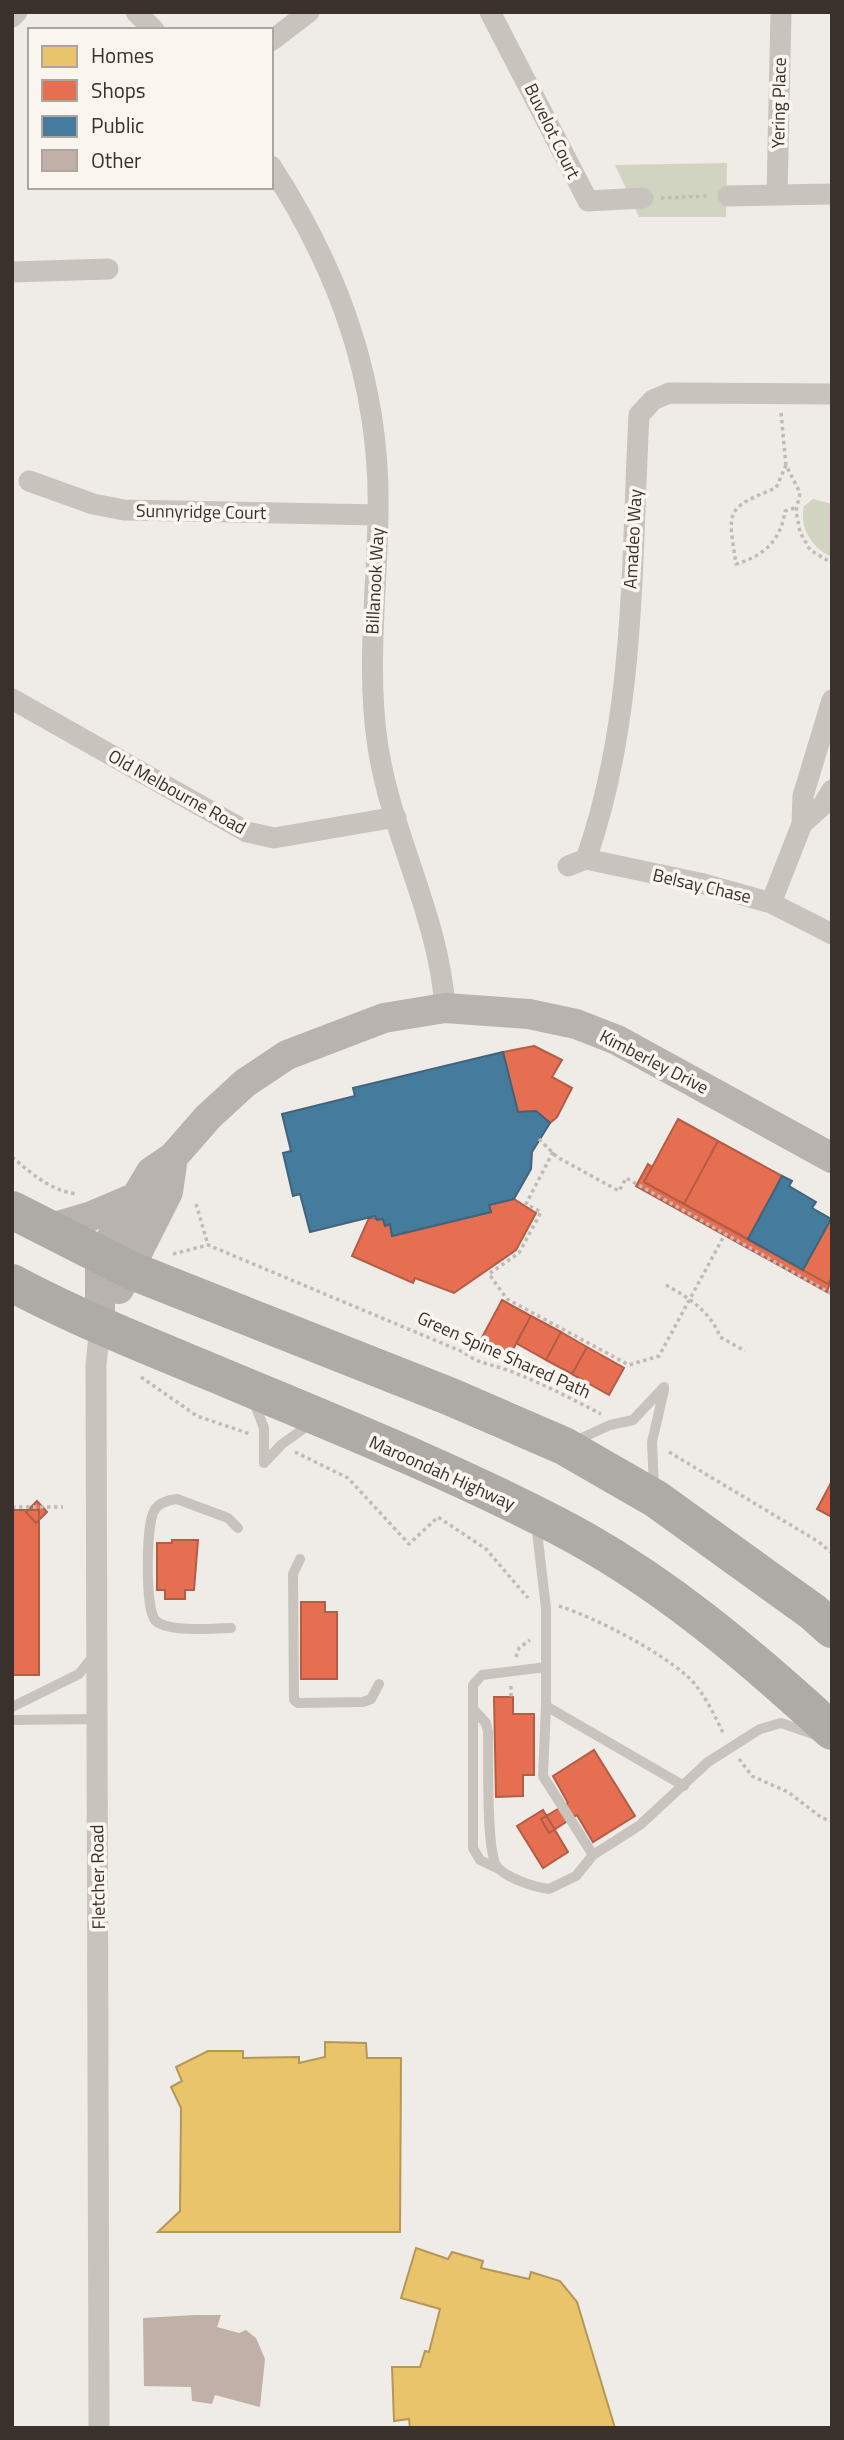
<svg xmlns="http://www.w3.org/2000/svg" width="844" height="2440" viewBox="0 0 844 2440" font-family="'Titillium Web',sans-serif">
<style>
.green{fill:#d0d4c1}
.homes{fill:#e9c46a;stroke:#b49857;stroke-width:2}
.shops{fill:#e76f51;stroke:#b35c46;stroke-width:2}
.public{fill:#457b9d;stroke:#42647b;stroke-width:2}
.building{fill:#c1b0a8}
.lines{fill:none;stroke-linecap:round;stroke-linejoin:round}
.path{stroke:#c1bbb7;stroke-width:3.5;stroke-dasharray:3.5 3.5;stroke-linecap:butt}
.lane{stroke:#c9c3be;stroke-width:10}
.street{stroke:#c9c3be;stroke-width:21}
.secondary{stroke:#b9b3af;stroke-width:30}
.highway{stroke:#aeaaa5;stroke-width:38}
.labels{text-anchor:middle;stroke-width:7;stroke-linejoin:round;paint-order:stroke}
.street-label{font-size:18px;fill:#3a302c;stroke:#faf5ee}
</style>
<rect width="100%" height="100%" fill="#efebe6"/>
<!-- green -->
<path class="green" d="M727,163L726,217H639L615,165Z
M813,499L832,504V557C812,548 799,528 804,506Z"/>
<!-- homes -->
<path class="homes" d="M325,2042L366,2043L367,2058H401L400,2232H158L180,2211L181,2108L171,2087L182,2081L176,2067L208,2051H243V2058L299,2057V2063L325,2057Z
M416,2248L448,2259L452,2252L483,2261L481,2268L529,2279L531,2272L560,2281L577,2302L615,2428H410L409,2419L394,2421L392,2367H420L425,2351L429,2352L440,2309L401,2298Z"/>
<!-- shops -->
<path class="shops" d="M534,1046L562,1060L552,1077L572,1088L557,1117L550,1123L536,1111L518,1112L503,1052Z
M678,1119L718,1141L684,1204L644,1182Z
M718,1141L782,1176L748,1239L684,1204Z
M648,1164L652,1167L644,1182L828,1284L832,1277L827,1292L636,1186Z
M514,1199L536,1213L516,1250L454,1293L415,1278L413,1283L352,1256L369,1218L383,1219L385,1226L390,1224L392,1236L491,1212L489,1205Z
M831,1219L832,1277L828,1284L803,1270Z
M502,1300L531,1316L509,1357L480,1341Z
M531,1316L561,1332L546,1360L516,1343Z
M561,1332L587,1347L572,1374L546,1360Z
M587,1347L624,1368L609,1395L572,1374Z
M832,1481V1517L817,1509Z
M37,1501L47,1512L36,1523L26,1512Z
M12,1510H39V1675H13Z
M172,1540H198L194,1590H185V1599H165V1590H157V1543H172Z
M301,1602H325V1612H337V1679H301Z
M494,1697H513V1714H534V1775H523V1796L496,1797Z
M594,1750L635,1816L593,1842L577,1815L549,1833L541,1819L568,1803L553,1776Z
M543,1810L568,1852L543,1868L517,1826Z"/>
<!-- public -->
<path class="public" d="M503,1052L518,1112L536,1111L550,1123L532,1152L531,1169L514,1199L489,1205L491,1212L392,1236L390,1224L385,1226L383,1219L377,1220L375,1216L310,1232L300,1194L293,1196L283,1153L291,1151L282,1114L355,1096L353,1088Z
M782,1176L792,1181L789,1186L816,1202L812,1208L831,1219L803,1270L748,1239Z"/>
<!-- building -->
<path class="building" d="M195,2315H221L217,2327L239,2333L246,2330L256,2338L265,2359L260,2407L215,2395L212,2404L192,2401L191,2387L144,2386L143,2318Z"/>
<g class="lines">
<!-- path -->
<path class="path" d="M661,198L709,196
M781,413L786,465L800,493L796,511L800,532L810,550L832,563
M786,465L776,488C724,509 728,510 736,564C764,556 781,540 785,511L797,507
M539,1139L557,1157L619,1191L626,1178L832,1294
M553,1152L526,1204L541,1212L519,1253L489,1274L507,1299L629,1365L659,1356L725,1234
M12,1157C32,1174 50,1190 76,1194
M196,1204L208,1245
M173,1254L208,1245L463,1352C477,1363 490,1364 507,1370C540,1382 570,1398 601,1414
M666,1285C688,1297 711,1312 720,1337L745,1351
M141,1377L197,1416L250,1434
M295,1452L348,1478L409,1544L438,1517L486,1549L528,1598
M669,1452L819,1542L832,1553
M12,1507H63
M559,1606C598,1619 656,1649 687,1676C703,1690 715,1716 724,1735
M516,1657L519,1648L530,1640
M511,1686V1697
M739,1759L752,1776L788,1792L822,1818L832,1821"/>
<!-- lane -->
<path class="lane" d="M254,1402L264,1428V1463
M573,1442L610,1425L633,1420L664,1387
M264,1463L282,1444L313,1422
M654,1488L652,1442L664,1390
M536,1523L546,1608V1706L684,1786
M300,1559L293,1574L294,1700L298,1703L363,1702L371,1699L379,1684
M231,1628C213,1628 167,1633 155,1620C145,1607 146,1526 154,1511C158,1503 168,1500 177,1499L228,1518L238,1528
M546,1706L543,1776L593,1855L640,1825L708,1762L760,1729L781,1723L813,1734
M12,1707L79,1674L94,1655
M474,1710L486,1723L488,1732C489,1755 485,1855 498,1868C509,1879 534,1887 549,1889L576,1876L593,1855
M12,1720L96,1719
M499,1869L480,1860L473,1848V1685L482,1675L546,1667"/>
<!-- street -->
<path class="street" d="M136,12L154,30
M490,12L588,201L643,198
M12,17L17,12
M271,41L309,12
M271,166C340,272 381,386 378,515C377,592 366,670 378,747C392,837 439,916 445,1008
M777,194L781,12
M728,196L832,194
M12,272L108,269
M29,481L93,504L124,510L378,515
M12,699L247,832L274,838L396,817
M802,824L823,805L832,790
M586,859C636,717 631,564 639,415L653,400L669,393L832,394
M568,866L586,859L704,884L771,903L832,934
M771,903L802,824L803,796L832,700
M99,2428L96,1365L100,1326"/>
<!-- secondary -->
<path class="secondary" d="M48,1229L89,1217L134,1198
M119,1289L168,1192L173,1157
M100,1326V1257L151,1172L173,1157L208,1117L245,1083L287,1055L384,1018L445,1008L529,1014L576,1024L617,1040L832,1158"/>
<!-- highway -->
<path class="highway" d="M12,1210L130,1270L451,1397L564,1446L656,1499L813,1612L832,1629
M12,1283C83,1321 156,1349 230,1380C340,1426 452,1471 558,1526C660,1579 748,1654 832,1731"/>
</g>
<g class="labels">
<!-- street labels -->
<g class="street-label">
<text transform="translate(779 103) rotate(-89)" y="6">Yering Place</text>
<text transform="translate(552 131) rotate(64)" y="6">Buvelot Court</text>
<text transform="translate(201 512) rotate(1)" y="6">Sunnyridge Court</text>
<text transform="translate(633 539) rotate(-87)" y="6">Amadeo Way</text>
<text transform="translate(375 581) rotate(-87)" y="6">Billanook Way</text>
<text transform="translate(177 792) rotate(29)" y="6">Old Melbourne Road</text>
<text transform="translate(702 886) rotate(13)" y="6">Belsay Chase</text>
<text transform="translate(654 1062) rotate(27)" y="6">Kimberley Drive</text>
<text transform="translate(504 1355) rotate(24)" y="6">Green Spine Shared Path</text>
<text transform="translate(442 1473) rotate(24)" y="6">Maroondah Highway</text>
<text transform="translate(98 1877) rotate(-91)" y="6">Fletcher Road</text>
</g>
</g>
<!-- border -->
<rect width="844" height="2440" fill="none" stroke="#3a302c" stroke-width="28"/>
<!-- legend -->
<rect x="28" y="28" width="245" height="161" fill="#faf5ee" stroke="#ada6a0" stroke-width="2"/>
<rect x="42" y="46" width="35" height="21" fill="#e9c46a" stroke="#ada6a0" stroke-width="2"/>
<text x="91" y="63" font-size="21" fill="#3a302c">Homes</text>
<rect x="42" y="80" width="35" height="21" fill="#e76f51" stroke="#ada6a0" stroke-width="2"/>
<text x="91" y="98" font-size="21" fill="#3a302c">Shops</text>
<rect x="42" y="116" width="35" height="21" fill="#457b9d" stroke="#ada6a0" stroke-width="2"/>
<text x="91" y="133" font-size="21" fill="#3a302c">Public</text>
<rect x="42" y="150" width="35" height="21" fill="#c1b0a8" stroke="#ada6a0" stroke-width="2"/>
<text x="91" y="168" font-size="21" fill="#3a302c">Other</text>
</svg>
